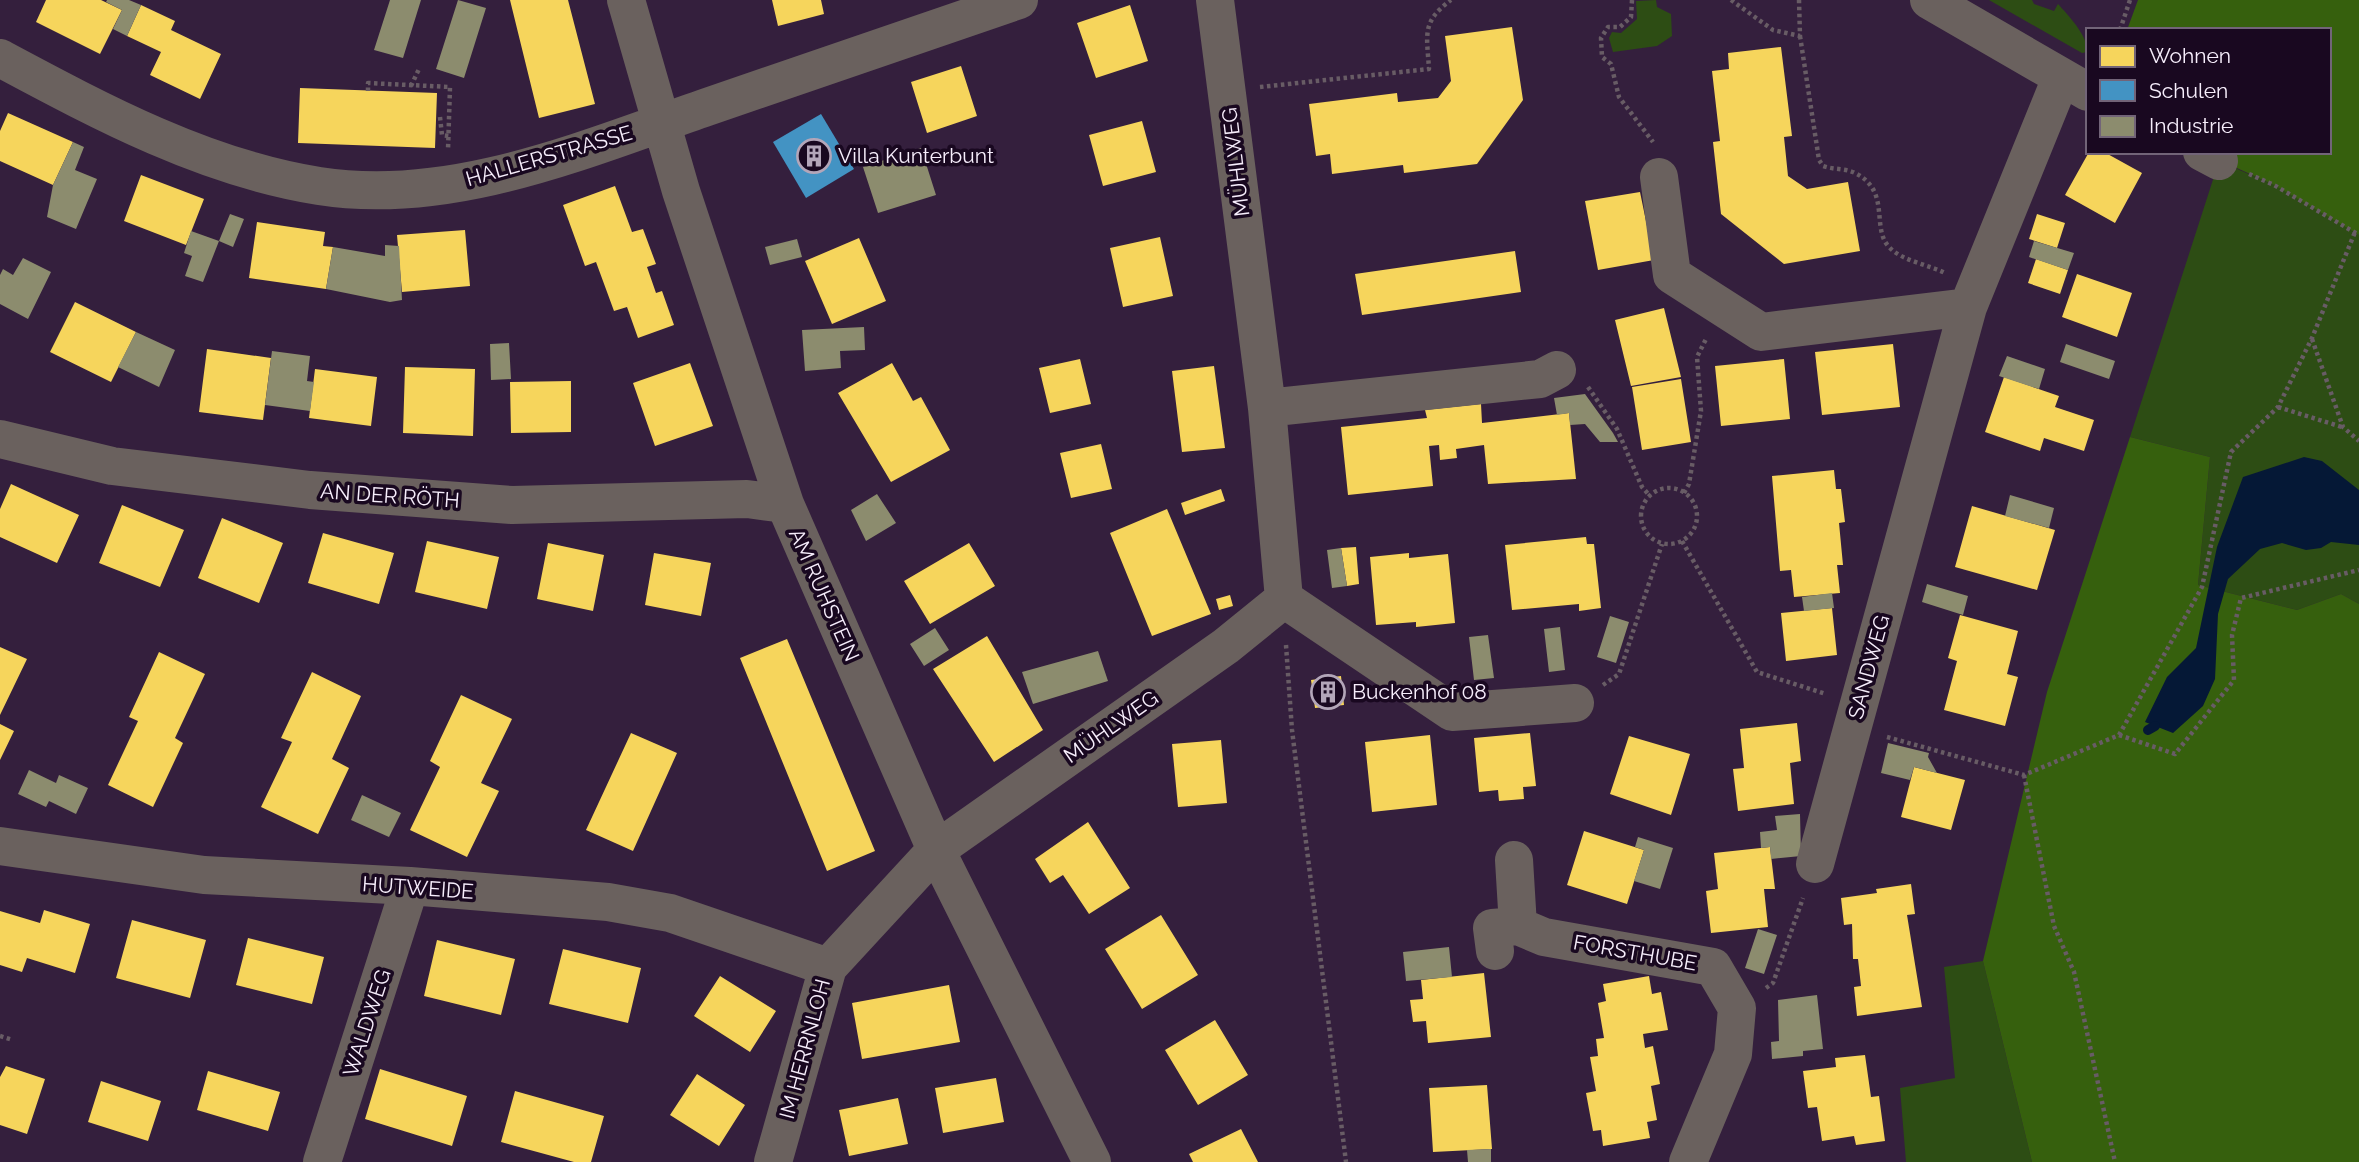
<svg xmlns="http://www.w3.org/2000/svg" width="2359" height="1162" viewBox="0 0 2359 1162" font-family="Raleway,sans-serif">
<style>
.green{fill:#2d4d14}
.forest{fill:#36600d}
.water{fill:#051836}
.homes{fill:#f6d55c}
.schools{fill:#4393c3}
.industry{fill:#8c8c6e}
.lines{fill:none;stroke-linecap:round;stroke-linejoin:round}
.stream{stroke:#051836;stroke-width:10}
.path{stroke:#685c65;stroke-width:4.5;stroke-dasharray:3.5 3.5;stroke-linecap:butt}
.minor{stroke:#6a615e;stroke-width:38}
.labels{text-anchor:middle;stroke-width:7;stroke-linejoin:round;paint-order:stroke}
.street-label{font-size:21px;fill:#f7eefc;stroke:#190820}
.poi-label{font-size:21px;fill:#f7eefc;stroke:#190820;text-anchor:start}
</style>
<rect width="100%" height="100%" fill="#341f3d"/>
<!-- green -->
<path class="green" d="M1656,0L1657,7L1671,14L1672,36L1657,46L1613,52L1609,38L1612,32L1621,33L1637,19L1636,1Z
M1989,0H2032L2034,4L2054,11L2058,4C2068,15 2089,37 2087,52L2082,53Z
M2219,161L2274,185L2359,235V604L2341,594L2297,610L2198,585L2210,457L2130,437Z
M1983,961L2032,1162H1906L1900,1088L1955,1078L1944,967Z"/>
<!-- forest -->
<path class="forest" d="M2138,0H2359V235L2274,185L2202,152H2329V30H2127Z
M2130,437L2210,457L2198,585L2297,610L2341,594L2359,604V1162H2032L1983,961L2047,692Z"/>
<!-- water -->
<path class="water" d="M2304,457L2322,461L2359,490V545L2331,542L2321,548L2306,550L2282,543L2260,549L2228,579L2218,614L2215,679L2203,706L2173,733L2145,722L2167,677L2196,648L2217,547L2243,477Z"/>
<!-- homes -->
<path class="homes" d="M46,0H101L122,10L100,54L36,22Z
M510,0H568L595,104L539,118Z
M772,0H821L824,14L778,26Z
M141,5L175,21L171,30L221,54L200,99L150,75L161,52L127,36Z
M1130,5L1148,61L1096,78L1077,23Z
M1512,27L1523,100L1477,164L1404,173L1403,165L1332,174L1330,154L1316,156L1309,104L1397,93L1398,102L1438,98L1451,81L1445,36Z
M1781,47L1792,136L1784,137L1788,176L1807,189L1848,182L1860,251L1784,264L1721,214L1713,142L1720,141L1712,71L1729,69L1728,53Z
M961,66L977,116L927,133L911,82Z
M300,88L437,93L435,148L298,143Z
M8,113L73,142L53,185L0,161V131Z
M1142,121L1156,172L1103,186L1089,135Z
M2089,152H2104L2142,173L2115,223L2065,195Z
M141,175L204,199L186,245L124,221Z
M615,186L632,232L643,229L656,264L647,267L656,293L662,291L674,325L638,338L627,307L614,311L596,262L585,266L563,205Z
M1640,192L1654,260L1598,270L1585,201Z
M2037,214L2065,223L2057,248L2029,239Z
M257,222L325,232L323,246L333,247L326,289L249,278Z
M465,230L470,286L402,292L397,235Z
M1160,237L1173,296L1123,307L1110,248Z
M859,238L886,301L832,324L805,261Z
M1515,251L1521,292L1362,315L1355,274Z
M2036,259L2068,270L2060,294L2028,283Z
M2077,274L2132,293L2117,337L2062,317Z
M75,302L136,332L111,382L50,352Z
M1664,308L1681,377L1631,386L1615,320Z
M1893,344L1900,407L1822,415L1815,352Z
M207,349L271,358L263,420L199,412Z
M1080,359L1091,404L1050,413L1039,368Z
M1784,359L1790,419L1721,426L1715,366Z
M690,363L713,426L655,446L633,383Z
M892,363L913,401L921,397L950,450L891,482L838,393Z
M1214,366L1225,448L1182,452L1172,371Z
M405,367L475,369L473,436L403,433Z
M315,369L377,377L371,426L309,418Z
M2004,377L2059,396L2055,407L2094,420L2084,451L2044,438L2040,451L1985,432Z
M1681,379L1691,442L1642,450L1632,387Z
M571,381V432L511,433L510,382Z
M1481,404L1482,423L1569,413L1576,479L1488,484L1484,445L1456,449L1457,458L1440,460L1439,445L1429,446L1433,486L1348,495L1341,427L1427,418L1425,410Z
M1101,444L1112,489L1071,498L1060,453Z
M1834,470L1836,489H1841L1845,522L1839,523L1843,565H1837L1840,593L1794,597L1791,570L1780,571L1772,476Z
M11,484L79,515L57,563L0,537V509Z
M1221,489L1225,501L1185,515L1181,503Z
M122,505L184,530L160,587L99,563Z
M1972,506L2055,530L2037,590L1955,567Z
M1167,509L1211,614L1152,636L1110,533Z
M222,518L283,543L259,603L198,578Z
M323,533L394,553L379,604L308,583Z
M1586,537L1587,544H1594L1601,608L1579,611V604L1512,610L1505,545Z
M427,541L499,557L487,609L415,592Z
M548,543L604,555L593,611L537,599Z
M969,543L995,586L930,624L904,581Z
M1356,547L1359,584L1347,586L1341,548Z
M654,553L711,563L701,616L645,605Z
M1409,553V558L1448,554L1455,623L1416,627V622L1376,625L1370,557Z
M1230,595L1233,606L1219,610L1216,599Z
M1832,608L1837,655L1786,661L1781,613Z
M1960,615L2018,631L2007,674L2018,677L2005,726L1944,710L1957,661L1948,658Z
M987,636L1043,730L994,762L933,669Z
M787,639L875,851L827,871L740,658Z
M0,647L27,659L0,715Z
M159,652L205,674L175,738L183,743L153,807L108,785L138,721L129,717Z
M312,672L361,696L332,759L349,768L318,834L261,807L292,742L281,738Z
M1341,676L1344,705L1315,708L1311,680Z
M461,695L512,719L481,783L499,791L467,857L410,830L440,767L430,761Z
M1797,723L1801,761L1790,763L1794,804L1738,811L1733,769L1744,768L1740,729Z
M0,724L14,731L0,760Z
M631,733L677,753L633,851L586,830Z
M1530,733L1536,786L1523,787L1524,799L1499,801L1498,790L1479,792L1474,738Z
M1430,735L1437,805L1372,812L1365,742Z
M1629,736L1690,754L1671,815L1610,794Z
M1221,740L1227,803L1178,807L1172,744Z
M1914,767L1965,780L1951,830L1901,817Z
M1088,822L1130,888L1089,914L1063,875L1050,883L1035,859Z
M1584,831L1644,850L1627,904L1567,885Z
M1770,847L1775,889H1764L1768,927L1711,933L1706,891L1718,889L1714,853Z
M1911,884L1915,914L1907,915L1922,1007L1857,1016L1854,987L1861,986L1858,959H1853L1852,924L1844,925L1841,898L1877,893L1876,889Z
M44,910L90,924L75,973L27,958L22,972L0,965V911L40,923Z
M1161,915L1198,975L1142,1009L1105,949Z
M132,920L206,940L190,998L116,978Z
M248,938L324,957L312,1004L236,985Z
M437,940L515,959L501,1015L424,996Z
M563,949L641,968L628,1023L549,1004Z
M1484,973L1491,1037L1428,1043L1426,1021L1413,1022L1410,1000L1423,999L1421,980Z
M720,976L776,1011L750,1052L694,1016Z
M1649,976L1652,994L1661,992L1668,1030L1643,1034L1645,1048L1653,1046L1660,1084L1651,1086L1657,1120L1647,1122L1650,1138L1603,1146L1601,1130L1593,1131L1586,1093L1596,1091L1590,1057L1598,1056L1596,1039L1604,1038L1598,1003L1606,1001L1603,984Z
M949,985L960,1042L862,1059L852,1003Z
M1215,1020L1248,1075L1198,1105L1165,1050Z
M1865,1055L1871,1097L1879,1096L1885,1141L1856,1145L1854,1136L1822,1141L1817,1107L1808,1108L1803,1071L1836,1067L1835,1058Z
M6,1066L45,1079L27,1134L0,1125V1077Z
M380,1069L467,1096L452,1146L365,1119Z
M208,1071L280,1092L268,1131L197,1110Z
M697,1074L745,1105L719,1146L670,1115Z
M996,1078L1004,1122L943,1133L935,1088Z
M101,1081L161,1101L148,1141L88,1122Z
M1487,1085L1492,1149L1433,1152L1429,1088Z
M515,1091L604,1116L591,1162H574L501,1142Z
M898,1098L908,1144L849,1156L839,1110Z
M1241,1129L1258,1162H1193L1189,1154Z"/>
<!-- schools -->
<path class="schools" d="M821,114L854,169L806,198L773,142Z"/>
<!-- industry -->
<path class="industry" d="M107,0H129L141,5L127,36L113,29L122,10L106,2Z
M390,0H421L403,58L374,50Z
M458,0L486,8L464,78L436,69Z
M73,142L84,147L75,170L97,179L76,229L47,217L53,185Z
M921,148L936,195L878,213L863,167Z
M230,214L244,219L233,247L219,241Z
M191,231L219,241L203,282L185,276L192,256L184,253Z
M797,239L802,257L770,265L765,247Z
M2034,241L2074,253L2068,270L2029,257Z
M385,245L399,246L402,300L390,302L326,289L333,247L385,256Z
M23,258L51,272L28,319L0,304V275L3,269L13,275Z
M864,327L865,350L840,351L841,368L805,371L802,330Z
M136,332L175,350L159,387L118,367Z
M509,343L511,379L491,380L490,344Z
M2066,344L2115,361L2109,379L2060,362Z
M272,351L310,356L307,381L314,382L310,411L265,405Z
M2007,356L2045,369L2039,389L1999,376Z
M1585,394L1613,433L1618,442H1600L1585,424L1570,425L1569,413L1557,415L1554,398Z
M877,494L896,523L866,541L851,510Z
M2010,495L2054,508L2049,528L2005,516Z
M1341,548L1347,586L1332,588L1327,550Z
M1927,584L1968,596L1963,615L1922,602Z
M1832,593L1834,608L1804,611L1802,597Z
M1610,616L1629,622L1616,663L1597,657Z
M1560,627L1565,670L1549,672L1544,629Z
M935,628L949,650L924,666L910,644Z
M1488,635L1494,678L1474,680L1469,637Z
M1098,651L1108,681L1033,704L1022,672Z
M1888,743L1929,753L1928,757L1937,773L1914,767L1910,780L1881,773Z
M29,770L56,783L59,775L88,788L76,814L49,801L46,807L18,794Z
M362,795L401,813L389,837L351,820Z
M1800,814L1801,856L1771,859L1770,847L1761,848L1760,832L1777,830L1775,816Z
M1638,837L1673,848L1660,889L1634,881L1644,850L1635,847Z
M1758,929L1777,935L1764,974L1745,968Z
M1449,947L1452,977L1406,981L1403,952Z
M1817,995L1823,1049L1803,1051V1056L1772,1059L1771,1042L1779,1041L1778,1000Z
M1491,1149V1162H1468L1467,1150Z"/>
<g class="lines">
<!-- stream -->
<path class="stream" d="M2148,730L2155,726"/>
<!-- path -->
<path class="path" d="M1632,0L1631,17L1620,27H1608L1601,38L1602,57L1611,64L1619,97L1653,142
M1731,0L1773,30L1800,36L1799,0
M2120,30L2130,0
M1800,36L1819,160L1823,166C1834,170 1845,168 1855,173C1892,191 1870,229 1890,248C1903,261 1929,265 1945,273
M411,86L419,69
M1260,87L1429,69C1427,35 1421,22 1451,0
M368,91V83L450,87L448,150
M440,117L442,135L449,136
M2249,174L2274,185L2359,235
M2312,339L2343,427L2359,441
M1588,387L1617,429L1642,487L1650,496
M2278,407L2342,427
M1641 516a28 28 0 1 1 56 0a28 28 0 1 1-56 0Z
M1684,493L1689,484L1701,411L1697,357L1706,339
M1682,541L1757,672L1826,694
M1286,645L1292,730L1346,1162
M1603,685L1619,674L1662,544
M2119,735L2175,754L2234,680L2232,635L2241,598L2359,570
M1887,737L2024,775L2119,735L2202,587L2231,452L2278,407L2312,338L2355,232
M2024,775L2054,926L2074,972L2115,1162
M1766,988L1773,983L1803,898
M0,1036L13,1040"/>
<!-- minor -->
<path class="minor" d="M626,0L681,191L785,504L936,850L1092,1162
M1929,0L2088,92
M0,58C101,112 205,168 319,186C451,207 585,149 707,107C811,72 915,36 1019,0
M2202,152L2219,161
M1659,177L1672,275L1761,332L1968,307
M1267,408L1540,379L1557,370
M0,439L112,466L310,490L512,505L747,499L785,504
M1284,599L1452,712L1575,703
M0,846L204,875L410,886L608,902L670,913L828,967
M1514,860L1518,926
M1815,864L1968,307L2061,78
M1495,951L1492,928L1518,926L1544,937L1713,967L1737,1008L1733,1054L1688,1162
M322,1162L410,886
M773,1162L828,967L936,850L1226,646L1284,599L1267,408L1215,0"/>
</g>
<!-- icons -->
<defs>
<g id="building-ring" transform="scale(1.75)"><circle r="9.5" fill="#190820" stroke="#b3a6b9" stroke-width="1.5"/><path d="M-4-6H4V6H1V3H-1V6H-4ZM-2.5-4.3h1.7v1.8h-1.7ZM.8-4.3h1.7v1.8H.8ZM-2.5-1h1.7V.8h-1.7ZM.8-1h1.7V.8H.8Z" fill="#b3a6b9"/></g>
</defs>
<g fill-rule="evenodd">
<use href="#building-ring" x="814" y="156"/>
<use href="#building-ring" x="1328" y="692"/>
</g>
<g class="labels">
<!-- street labels -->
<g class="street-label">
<text transform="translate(549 156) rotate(-16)" y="7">HALLERSTRASSE</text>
<text transform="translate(1236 162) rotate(-97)" y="7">MÜHLWEG</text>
<text transform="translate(390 496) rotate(4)" y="7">AN DER RÖTH</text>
<text transform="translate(824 595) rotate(66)" y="7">AM RUHSTEIN</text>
<text transform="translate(1869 667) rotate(-75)" y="7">SANDWEG</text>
<text transform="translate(1111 727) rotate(-35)" y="7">MÜHLWEG</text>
<text transform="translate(418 888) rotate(4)" y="7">HUTWEIDE</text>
<text transform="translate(1635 953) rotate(10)" y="7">FORSTHUBE</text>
<text transform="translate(367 1023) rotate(-72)" y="7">WALDWEG</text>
<text transform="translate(805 1049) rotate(-75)" y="7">IM HERRNLOH</text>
</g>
<!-- poi labels -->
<g class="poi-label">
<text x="838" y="163">Villa Kunterbunt</text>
<text x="1352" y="699">Buckenhof 08</text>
</g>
</g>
<!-- legend -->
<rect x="2086" y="28" width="245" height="126" fill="#190820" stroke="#726478" stroke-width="2"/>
<rect x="2100" y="46" width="35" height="21" fill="#f6d55c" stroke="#726478" stroke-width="2"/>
<text x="2149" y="63" font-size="21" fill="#f7eefc">Wohnen</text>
<rect x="2100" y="80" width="35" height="21" fill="#4393c3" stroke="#726478" stroke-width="2"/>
<text x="2149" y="98" font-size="21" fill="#f7eefc">Schulen</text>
<rect x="2100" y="116" width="35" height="21" fill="#8c8c6e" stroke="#726478" stroke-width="2"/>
<text x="2149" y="133" font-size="21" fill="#f7eefc">Industrie</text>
</svg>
